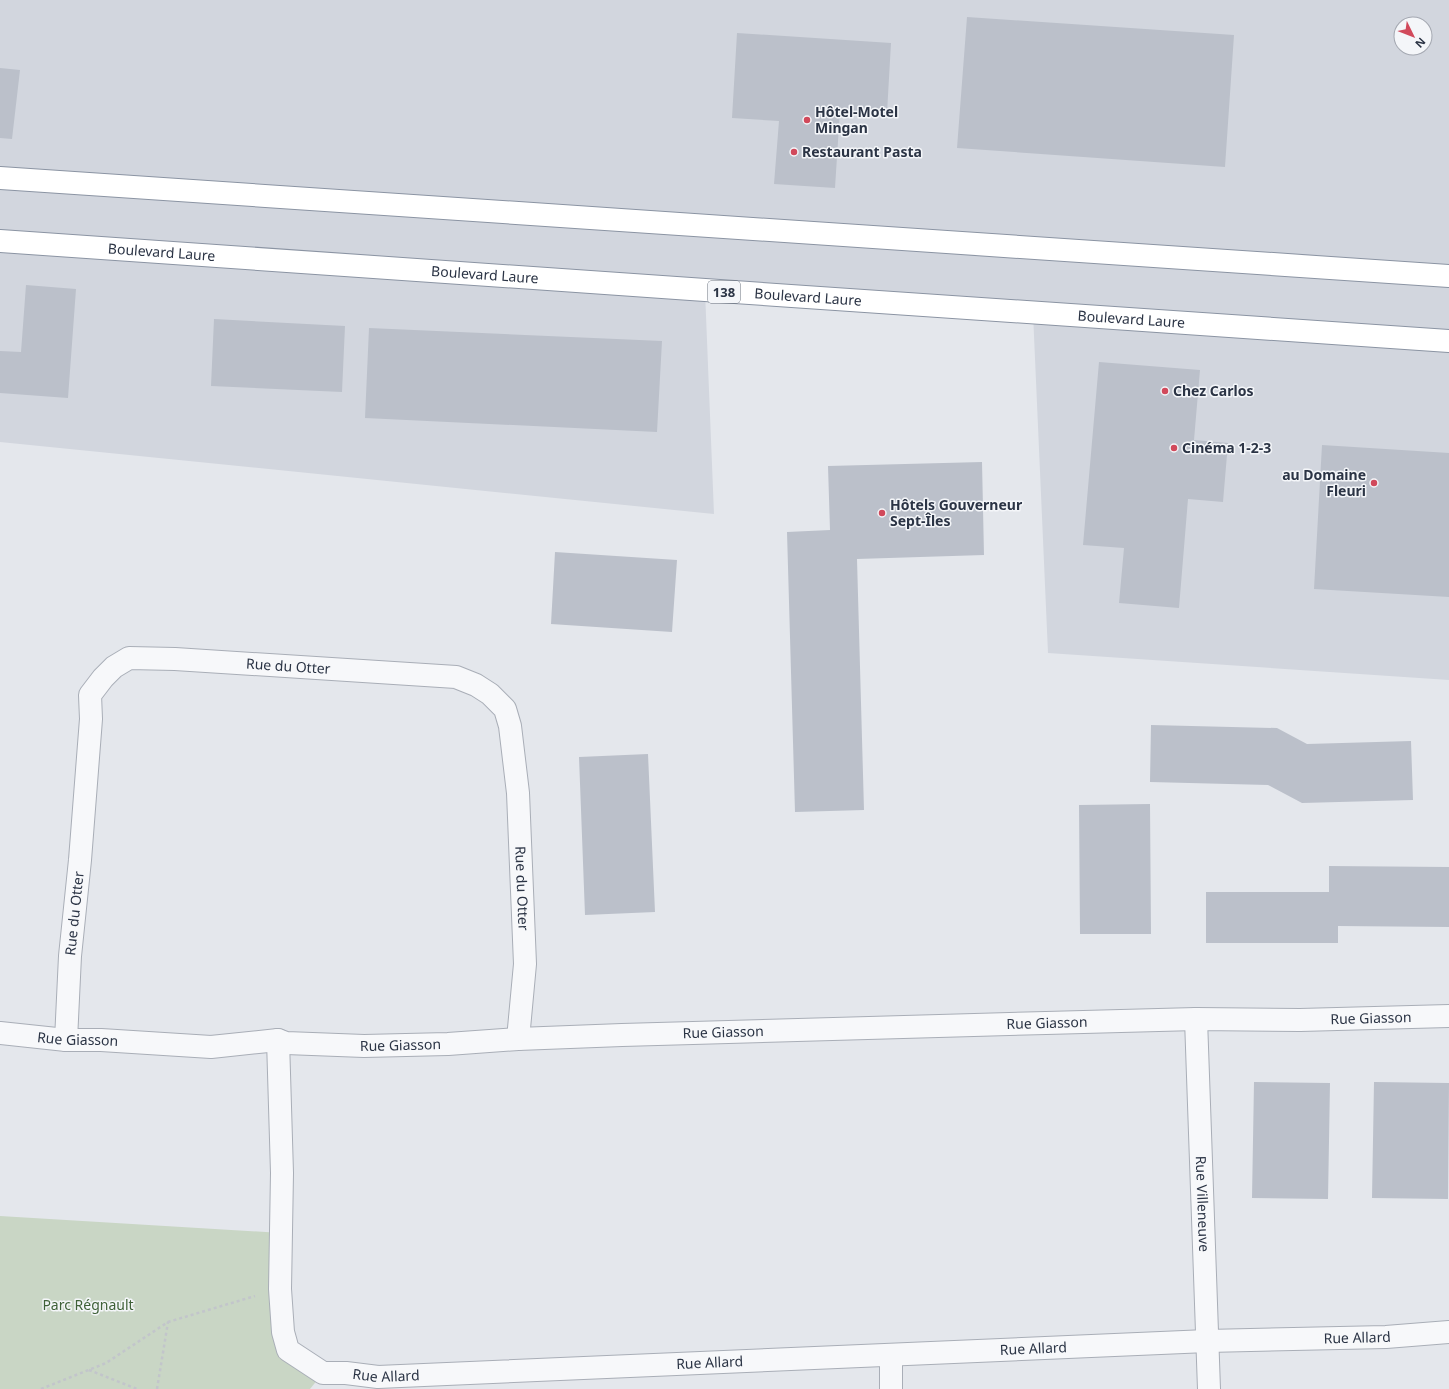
<svg xmlns="http://www.w3.org/2000/svg" width="1449" height="1389" viewBox="0 0 1449 1389" font-family="'Noto Sans',sans-serif">
<style>
.built{fill:#d2d6de;fill-rule:evenodd}
.green{fill:#c9d6c5}
.building{fill:#bbc0ca}
.lines{fill:none;stroke-linecap:round;stroke-linejoin:round}
.minor-casing{stroke:#a9aeb7;stroke-width:24}
.trunk-casing{stroke:#8b94a3;stroke-width:24}
.path{stroke:#c2c5cb;stroke-width:2.5;stroke-dasharray:3 3;stroke-linecap:butt}
.minor{stroke:#f7f8fa;stroke-width:22}
.trunk{stroke:#fff;stroke-width:22}
.poi-dot{fill:#d1495b;stroke:#f4f6f9;stroke-width:1.5}
.labels{text-anchor:middle;stroke-width:3;stroke-linejoin:round;paint-order:stroke}
.shield{fill:#f4f6f9;stroke:#676e7b;stroke-width:1}
.shield-label{font-size:13px;font-weight:bold;fill:#2b3445}
.poi-label{font-size:14px;font-weight:bold;fill:#2b3445;stroke:#f4f6f9;text-anchor:start}
.street-label{font-size:14px;fill:#2b3445;stroke:#f4f6f9}
.park-label{font-size:14px;fill:#3f6138;stroke:#f4f6f9}
</style>
<rect width="100%" height="100%" fill="#e4e7ec"/>
<!-- built -->
<path class="built" d="M0,0H1449V680L1048,653L1033,313L705,291L714,514L0,442ZM1401,24H1425V48H1401Z"/>
<!-- green -->
<path class="green" d="M0,1216L281,1233L283,1332L323,1373L310,1389H0Z"/>
<!-- building -->
<path class="building" d="M967,17L1234,35L1225,167L957,148Z
M737,33L891,43L887,113L840,110L835,188L774,184L779,121L732,118Z
M0,68L20,70L12,139L0,138Z
M26,285L76,289L68,398L0,393V351L21,352Z
M214,319L345,326L342,392L211,386Z
M369,328L662,341L657,432L365,418Z
M1099,362L1200,370L1194,440L1228,443L1223,502L1188,499L1179,608L1119,603L1124,548L1083,545Z
M1322,445L1449,453V597L1314,589Z
M982,462L984,555L857,559L864,810L795,812L787,532L830,530L828,466Z
M555,552L677,560L672,632L551,624Z
M1151,725L1277,728L1307,744L1411,741L1413,800L1302,803L1268,785L1150,782Z
M648,754L655,912L585,915L579,757Z
M1150,804L1151,934H1080L1079,805Z
M1329,866L1449,867V927L1338,926V943H1206V892H1329Z
M1254,1082L1330,1083L1328,1199L1252,1198Z
M1374,1082L1449,1083L1448,1199L1372,1198Z"/>
<g class="lines">
<!-- minor casing -->
<g class="minor-casing">
<g id="minor">
<path id="s1" d="M1196,1019L1209,1389"/>
<path id="s2" d="M0,1033L66,1040H101L211,1047L278,1040L286,1043L364,1046L448,1044L518,1039L622,1035L1046,1023L1196,1019L1300,1020L1449,1016"/>
<path id="s3" d="M66,1040L70,956L80,860L91,719L90,695L103,678L114,667L129,658L175,659L456,677L476,685L490,694L505,709L510,726L518,793L525,964L518,1039"/>
<path id="s4" d="M278,1040L282,1173L280,1289L283,1332L288,1350L323,1373H346L378,1377L1207,1341L1386,1337L1449,1332"/>
<path d="M891,1355V1389"/>
</g>
</g>
<!-- trunk casing -->
<g class="trunk-casing">
<g id="trunk">
<path d="M0,178L1449,276"/>
<path id="s5" d="M0,241L705,290L1449,341"/>
</g>
</g>
<!-- path -->
<path class="path" d="M89,1370L137,1389
M41,1389L106,1363L168,1322L255,1296
M157,1389L168,1322"/>
<!-- minor -->
<use href="#minor" class="minor"/>
<!-- trunk -->
<use href="#trunk" class="trunk"/>
</g>
<!-- markers -->
<g class="poi-dot">
<circle cx="807" cy="120" r="4"/>
<circle cx="794" cy="152" r="4"/>
<circle cx="1165" cy="391" r="4"/>
<circle cx="1174" cy="448" r="4"/>
<circle cx="1374" cy="483" r="4"/>
<circle cx="882" cy="513" r="4"/>
</g>
<g class="labels">
<!-- shield labels -->
<rect class="shield" x="708" y="281" width="32" height="22" rx="3"/>
<g class="shield-label">
<text x="724" y="297">138</text>
</g>
<!-- poi labels -->
<g class="poi-label">
<text x="815" y="117">Hôtel-Motel<tspan x="815" dy="16">Mingan</tspan></text>
<text x="802" y="157">Restaurant Pasta</text>
<text x="1173" y="396">Chez Carlos</text>
<text x="1182" y="453">Cinéma 1-2-3</text>
<text x="1366" y="480" text-anchor="end">au Domaine<tspan x="1366" dy="16">Fleuri</tspan></text>
<text x="890" y="510">Hôtels Gouverneur<tspan x="890" dy="16">Sept-Îles</tspan></text>
</g>
<!-- street labels -->
<g class="street-label">
<text dy="5" stroke="none"><textPath href="#s5" startOffset="162">Boulevard Laure</textPath></text>
<text dy="5" stroke="none"><textPath href="#s5" startOffset="486">Boulevard Laure</textPath></text>
<text dy="5" stroke="none"><textPath href="#s5" startOffset="810">Boulevard Laure</textPath></text>
<text dy="5" stroke="none"><textPath href="#s5" startOffset="1134">Boulevard Laure</textPath></text>
<text dy="5" stroke="none"><textPath href="#s3" startOffset="560">Rue du Otter</textPath></text>
<text dy="5" stroke="none"><textPath href="#s3" startOffset="968">Rue du Otter</textPath></text>
<text dy="5" stroke="none"><textPath href="#s3" startOffset="127">Rue du Otter</textPath></text>
<text dy="5" stroke="none"><textPath href="#s2" startOffset="1373">Rue Giasson</textPath></text>
<text dy="5" stroke="none"><textPath href="#s2" startOffset="1049">Rue Giasson</textPath></text>
<text dy="5" stroke="none"><textPath href="#s2" startOffset="725">Rue Giasson</textPath></text>
<text dy="5" stroke="none"><textPath href="#s2" startOffset="78">Rue Giasson</textPath></text>
<text dy="5" stroke="none"><textPath href="#s2" startOffset="402">Rue Giasson</textPath></text>
<text dy="5" stroke="none"><textPath href="#s1" startOffset="185">Rue Villeneuve</textPath></text>
<text dy="5" stroke="none"><textPath href="#s4" startOffset="1388">Rue Allard</textPath></text>
<text dy="5" stroke="none"><textPath href="#s4" startOffset="1064">Rue Allard</textPath></text>
<text dy="5" stroke="none"><textPath href="#s4" startOffset="740">Rue Allard</textPath></text>
<text dy="5" stroke="none"><textPath href="#s4" startOffset="416">Rue Allard</textPath></text>
</g>
<!-- park labels -->
<g class="park-label">
<text x="88" y="1310">Parc Régnault</text>
</g>
</g>
<!-- north arrow -->
<g transform="translate(1413 36) rotate(133)"><circle r="19" fill="#f4f6f9" stroke="#a4a8b1"/>
<path d="M0-3L7 15L0 10L-7 15Z" fill="#d1495b"/>
<text y="-6" font-size="11" font-weight="bold" text-anchor="middle" fill="#2b3445">N</text>
</g>
</svg>
